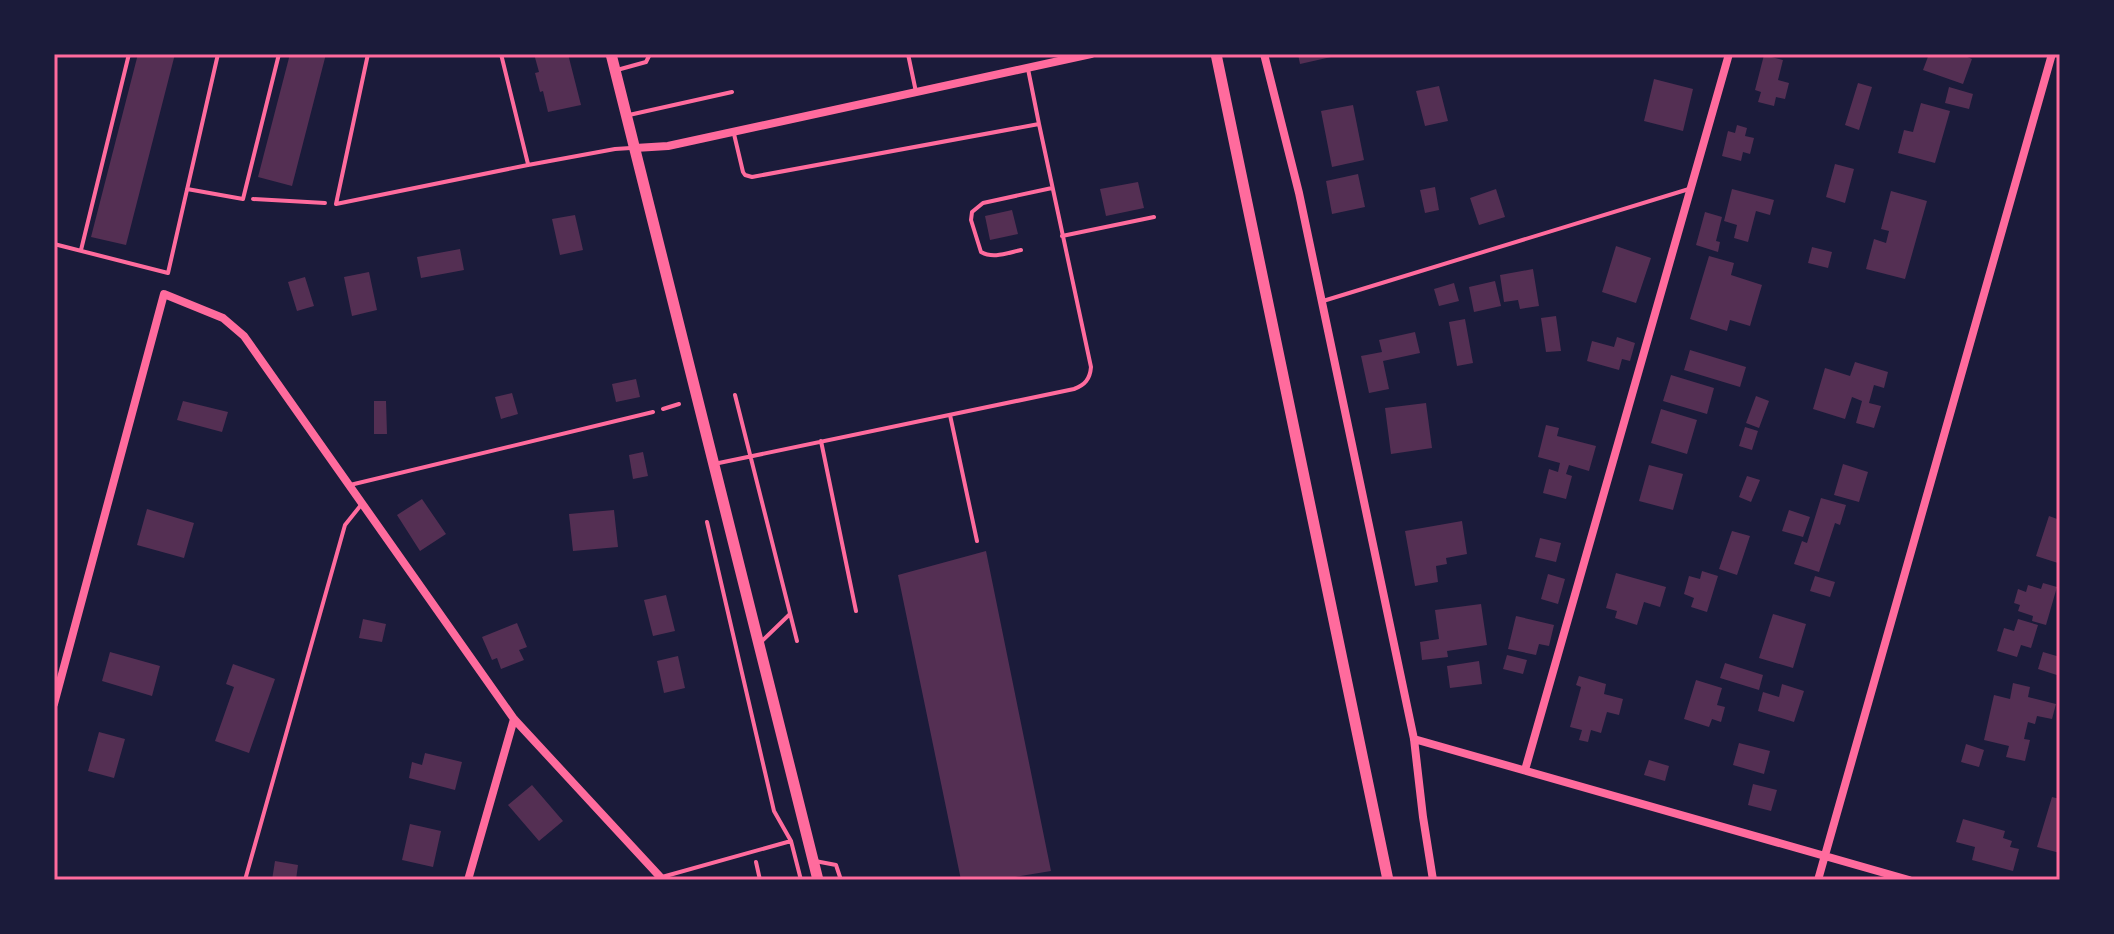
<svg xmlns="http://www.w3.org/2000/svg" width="2114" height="934" viewBox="0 0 2114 934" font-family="'Source Sans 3',sans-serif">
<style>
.building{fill:#542f53}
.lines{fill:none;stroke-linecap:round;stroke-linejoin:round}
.path{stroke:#ff6b9d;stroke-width:4}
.service{stroke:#ff6b9d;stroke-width:4}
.minor{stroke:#ff6b9d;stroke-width:8}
.tertiary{stroke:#ff6b9d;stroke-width:11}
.neatline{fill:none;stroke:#ff6b9d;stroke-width:3}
</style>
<rect width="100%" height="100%" fill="#1b1b3a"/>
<!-- building -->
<path class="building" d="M138 54H175L126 245 91 237Z
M290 54H326L292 186 258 177Z
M534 54H568L581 105 548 112 543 91 540 92 535 73 539 72Z
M1298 54H1340V55L1300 64Z
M1929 54H1966L1965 56 1972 59 1963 84 1923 70Z
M1764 55 1783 60 1778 80 1789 83 1785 99 1776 97 1774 106 1758 102 1761 92 1755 90Z
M1654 79 1693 89 1683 131 1644 121Z
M1858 83 1872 87 1859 130 1845 125Z
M1439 86 1448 121 1425 126 1416 91Z
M1949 87 1973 94 1969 109 1945 103Z
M1921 103 1950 111 1935 163 1898 153 1904 130 1913 132Z
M1353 105 1364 160 1332 167 1321 111Z
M1737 125 1747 128 1745 136 1754 138 1750 154 1743 152 1741 161 1722 156 1728 131 1735 133Z
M1835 164 1854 169 1845 203 1826 197Z
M1358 174 1365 207 1332 214 1326 181Z
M1138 182 1144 208 1106 216 1100 189Z
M1435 187 1439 210 1425 213 1420 190Z
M1496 189 1505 217 1479 225 1470 198Z
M1732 189 1774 200 1770 215 1756 211 1748 242 1734 238 1737 225 1724 221Z
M1891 191 1927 201 1905 279 1866 269 1874 239 1886 243 1889 231 1881 229Z
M1012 210 1018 234 990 240 985 216Z
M1705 212 1722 217 1716 241 1720 242 1718 252 1696 245Z
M575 215 583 250 560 255 552 219Z
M1616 246 1651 258 1636 303 1602 292Z
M1812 247 1832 252 1828 268 1808 263Z
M460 249 464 270 421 278 417 257Z
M1709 256 1734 263 1731 275 1762 285 1750 326 1730 320 1727 331 1690 319Z
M1533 269 1539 306 1520 309 1518 300 1504 302 1500 275Z
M369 272 377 310 352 316 344 277Z
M305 277 314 306 297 311 288 282Z
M1495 281 1501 306 1474 312 1469 287Z
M1454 283 1459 301 1439 306 1434 289Z
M1556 316 1561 351 1546 352 1541 318Z
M1465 319 1473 363 1457 366 1449 322Z
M1415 332 1420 353 1383 361 1389 389 1369 393 1361 356 1382 352 1379 340Z
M1617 337 1635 343 1630 361 1622 359 1619 370 1587 361 1592 341 1614 347Z
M1690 350 1746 367 1740 387 1684 370Z
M1855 362 1888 372 1884 388 1874 385 1869 403 1881 406 1874 428 1856 423 1862 401 1852 397 1845 419 1813 409 1825 368 1850 376Z
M1671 375 1714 388 1707 414 1663 401Z
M636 379 640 397 616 402 612 384Z
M512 393 518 414 501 419 495 397Z
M1756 396 1769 401 1759 428 1746 423Z
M183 401 228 412 222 432 177 420Z
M374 401H386L387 434H374Z
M1426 403 1432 448 1391 454 1385 408Z
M1661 409 1697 420 1687 454 1651 443Z
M1546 425 1559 428 1557 436 1596 446 1589 471 1569 465 1566 474 1572 476 1566 499 1543 493 1549 469 1558 472 1560 463 1538 457Z
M1745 427 1758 431 1752 450 1739 446Z
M643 452 648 476 633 479 629 455Z
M1843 464 1868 472 1859 502 1834 495Z
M1649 465 1683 474 1673 510 1639 501Z
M1747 476 1760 480 1751 502 1739 497Z
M1821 498 1846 505 1840 525 1835 523 1819 572 1794 564 1802 541 1807 543Z
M422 499 446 534 420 551 397 515Z
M147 509 194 523 184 558 137 545Z
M614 510 618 547 573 551 569 514Z
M1789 510 1810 517 1803 537 1782 531Z
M2049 516 2060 520V556L2058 563 2036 556Z
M1462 521 1467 554 1446 558 1447 564 1436 566 1438 582 1415 586 1405 531Z
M1732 531 1750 536 1737 575 1719 569Z
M1540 538 1561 543 1556 562 1535 557Z
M986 551 1051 871 997 880H961L898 575Z
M1702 571 1718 576 1707 612 1691 607 1694 598 1684 594 1689 576 1700 579Z
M1616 573 1666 587 1660 607 1644 602 1637 625 1615 618 1617 611 1606 608Z
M1548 574 1565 579 1558 604 1541 599Z
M1815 576 1835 582 1830 597 1810 591Z
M2043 583 2057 587 2046 625 2032 621 2033 616 2018 611 2020 605 2014 603 2018 589 2026 592 2028 585 2041 589Z
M666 595 675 631 653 636 644 600Z
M1481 604 1487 645 1447 651 1448 657 1422 660 1420 642 1439 639 1435 610Z
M1773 614 1806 624 1793 668 1759 658Z
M1516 616 1554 625 1549 646 1539 644 1536 655 1508 649Z
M363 619 386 624 382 642 359 638Z
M2018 619 2038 625 2031 648 2021 645 2017 657 1997 651 2004 628 2014 631Z
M517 623 527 647 519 650 524 660 501 669 497 658 492 660 482 637Z
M110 652 160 666 152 696 102 681Z
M2043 652 2060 657V676L2038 669Z
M1507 655 1527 660 1523 674 1503 669Z
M678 656 685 688 664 693 657 661Z
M1479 661 1482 684 1450 688 1447 666Z
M1725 663 1763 675 1759 690 1720 678Z
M233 664 275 679 249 753 215 741 234 687 226 684Z
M1579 676 1606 684 1604 694 1623 699 1619 715 1607 712 1601 733 1591 730 1588 742 1579 740 1582 730 1570 727 1581 687 1576 685Z
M1696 680 1722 688 1717 705 1725 707 1721 722 1712 719 1709 727 1684 719Z
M2013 683 2030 687 2028 697 2056 704 2052 719 2037 716 2035 724 2028 722 2024 739 2030 740 2025 761 2006 757 2009 746 1984 740 1994 695 2010 699Z
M1782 684 1804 691 1794 722 1758 711 1763 692 1779 697Z
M99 732 125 739 114 778 88 771Z
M1739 743 1770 751 1764 774 1733 765Z
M1966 744 1984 750 1979 767 1961 762Z
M425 753 462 762 455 790 409 778 412 762 422 765Z
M1649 760 1669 766 1665 781 1644 775Z
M1753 784 1777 790 1771 811 1748 805Z
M532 785 563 821 539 841 508 805Z
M2052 797 2060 799V853L2037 847Z
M1963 819 2005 831 2003 838 2012 841 2010 847 2019 849 2013 871 1972 860 1975 847 1956 842Z
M410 824 441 831 433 867 402 860Z
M275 861 298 865 296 880H272Z"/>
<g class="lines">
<!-- path -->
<path class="path" d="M253 199 325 203
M663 409 679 404
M756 862 760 880"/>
<!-- service -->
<path class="service" d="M368 54 336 204 528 165 615 149 631 148
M501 54 528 164
M908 54 916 92
M617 70 646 62 650 54
M629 115 732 92
M734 134 743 172 745 175 752 177 1039 124 1028 69
M187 189 243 199 279 54
M1062 236 1154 217
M54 244 168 273 218 54
M81 250 129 54
M1021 250C1007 253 993 259 981 252L971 220 972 212 983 203 1052 188
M1323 301 1689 189
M735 395 797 641
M950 415 977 541
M821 441 856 611
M714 464 1074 389C1085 385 1090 379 1091 367L1039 124
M350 485 653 412
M707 522 774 811 791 841
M760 643 790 614
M815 861 836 865 841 880
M662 877 791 841 801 880
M245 880 345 525 361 505"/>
<!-- minor -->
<path class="minor" d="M1264 54 1299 193 1414 739 1423 817 1433 880
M635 148 668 146 1091 54
M54 704 164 294 223 318 244 336 514 719 663 880
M1414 739 1909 880
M1525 770 1729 54
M468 880 514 719
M1818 880 2052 54"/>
<!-- tertiary -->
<path class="tertiary" d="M611 54 818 880
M1216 54 1388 880"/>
</g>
<!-- border -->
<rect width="2114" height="934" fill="none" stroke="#1b1b3a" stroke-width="112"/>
<rect x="56" y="56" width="2002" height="822" class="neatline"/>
</svg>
